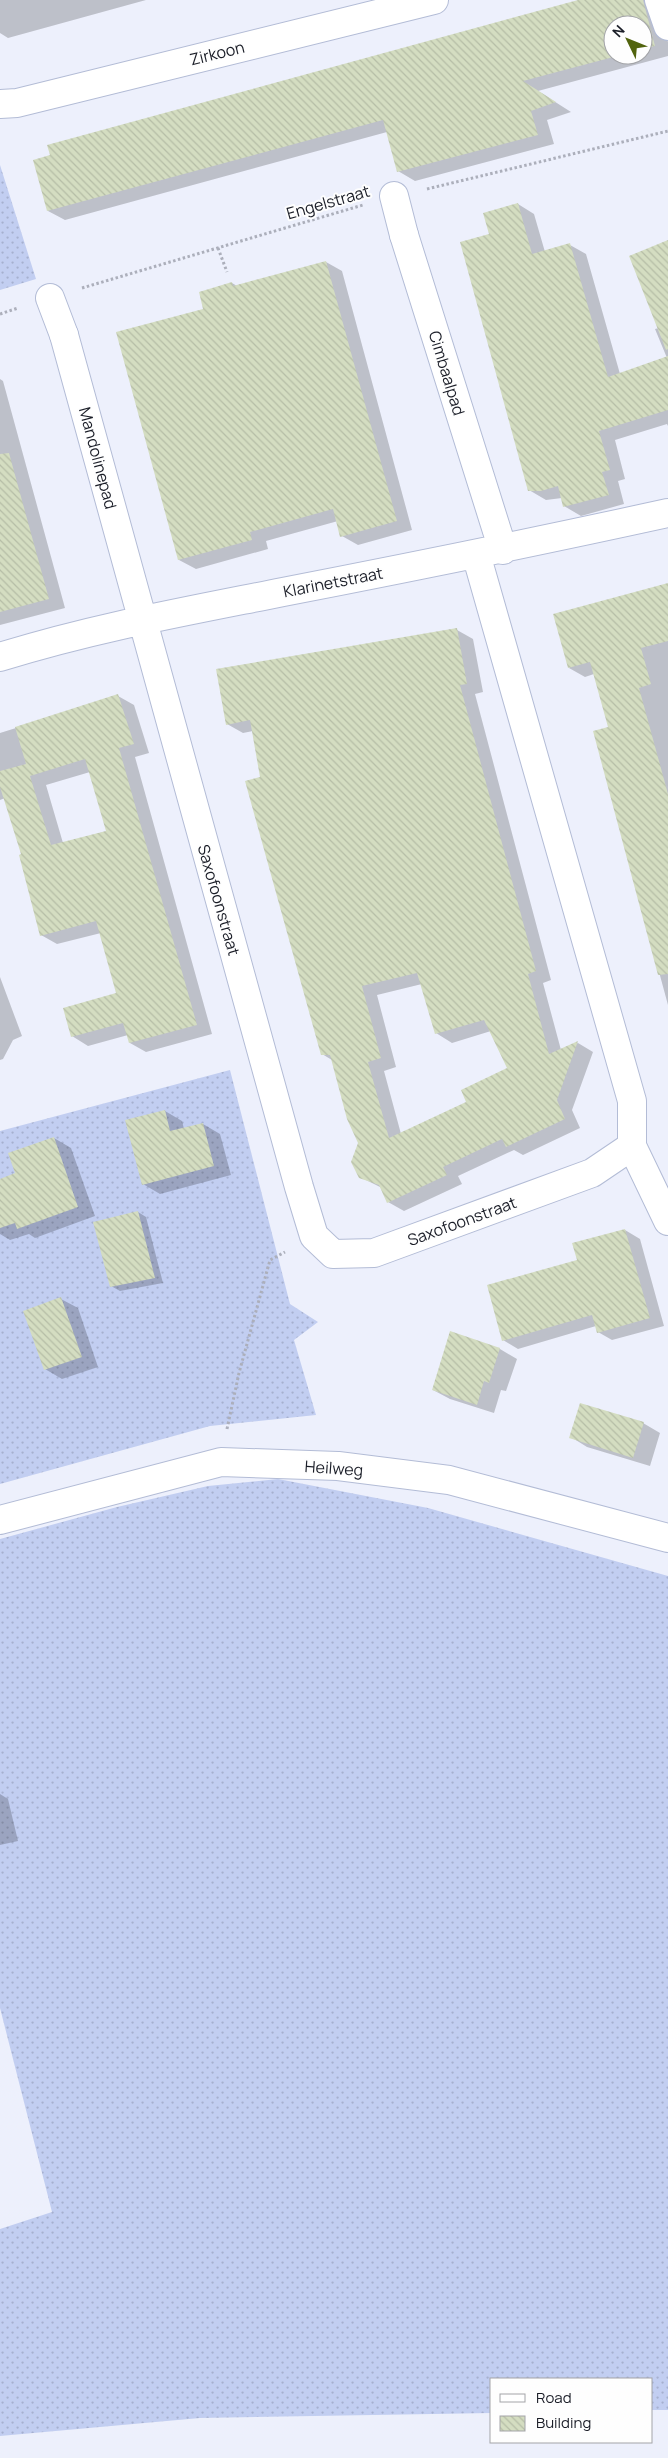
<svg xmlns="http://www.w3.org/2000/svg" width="668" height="2458" viewBox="0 0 668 2458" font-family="Manrope,sans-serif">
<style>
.grass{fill:url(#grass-dots)}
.shadow{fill:#0003;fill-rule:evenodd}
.building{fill:url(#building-back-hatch);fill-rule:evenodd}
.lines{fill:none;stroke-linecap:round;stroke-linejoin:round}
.pedestrian-casing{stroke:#b3bcd6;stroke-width:30}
.minor-casing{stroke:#b3bcd6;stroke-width:30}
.tertiary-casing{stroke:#b3bcd6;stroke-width:30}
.path{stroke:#acafbb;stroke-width:3;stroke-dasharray:2.5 2.5;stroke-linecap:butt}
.pedestrian{stroke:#fff;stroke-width:28}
.minor{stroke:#fff;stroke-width:28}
.tertiary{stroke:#fff;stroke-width:28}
.labels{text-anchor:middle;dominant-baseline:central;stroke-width:4;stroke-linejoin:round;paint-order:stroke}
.street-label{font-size:16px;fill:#1a1d27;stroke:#fefefe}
</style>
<defs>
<pattern id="grass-dots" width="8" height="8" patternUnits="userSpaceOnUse" patternTransform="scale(1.25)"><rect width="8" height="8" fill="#c2cef1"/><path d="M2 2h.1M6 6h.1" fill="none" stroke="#a6b0cf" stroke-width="1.8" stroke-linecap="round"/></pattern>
<pattern id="building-back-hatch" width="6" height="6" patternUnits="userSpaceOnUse" patternTransform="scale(1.25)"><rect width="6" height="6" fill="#d4ddc1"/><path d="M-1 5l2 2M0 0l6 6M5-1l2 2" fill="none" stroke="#b5bda6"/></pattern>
</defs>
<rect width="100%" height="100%" fill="#edf0fc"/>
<!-- grass -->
<path class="grass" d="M0 165 36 279 0 290Z
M230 1070 290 1304 318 1322 294 1340 316 1415 210 1426 0 1484V1131Z
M278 1479 428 1508 668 1576V2410H652V2379H492V2413L200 2418 0 2436V2229L52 2212 0 2008V1539L117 1507 208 1486Z"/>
<!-- shadow -->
<path class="shadow" d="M0 0H146L8 38 0 33Z
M584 0H656L668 42V56L538 91 571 112 547 120 554 144 415 181 398 171 387 132 65 220 48 211 35 161ZM613 25H643V55H613Z
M518 204 534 214 545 252 570 245 586 254 620 374 667 358 655 329 659 328 668 242V426L667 424 615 440 625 479 618 481 624 504 581 516 564 506 562 498 546 500 529 490 490 235Z
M326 262 342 271 412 530 358 545 342 536 338 521 266 541 268 549 196 569 179 560 205 310 232 283 237 286Z
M0 379 3 381 65 608 0 625Z
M668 585V1005L594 732 609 728 594 674 585 677 569 668Z
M457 630 473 639 483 692 475 694 551 980 543 983 561 1050 578 1043 593 1052 572 1110 580 1128 523 1155 514 1150 458 1176 462 1184 404 1211 388 1202 382 1188 360 1177V1143L332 1060 322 1054 261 778 253 731 243 733 227 724ZM422 984 436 1033 452 1043 491 1031 508 1069 468 1102 401 1134 384 1071 396 1067 377 995Z
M118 696 134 705 149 753 135 757 212 1034 146 1052 130 1043 128 1035 88 1046 72 1036 118 994 101 933 57 944 41 935 23 855 5 798 0 800V733ZM90 772 107 831 63 843 46 785Z
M0 977 22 1036 13 1040 3 1059 0 1060Z
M165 1111 182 1121 184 1129 203 1124 220 1134 231 1175 160 1194 143 1184Z
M54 1138 71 1148 95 1216 35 1238 29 1234 10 1240 0 1234V1180L17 1174Z
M138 1212 146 1217 163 1283 120 1291 111 1286Z
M625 1230 640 1239 664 1326 612 1340 598 1332 596 1326 518 1349 503 1340 578 1261Z
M61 1299 78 1308 98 1367 62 1379 45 1369Z
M451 1333 500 1349 517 1359 506 1391 501 1390 494 1413 450 1399 433 1390Z
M643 1423 660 1433 650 1466 587 1447 571 1437Z
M0 1794 8 1799 18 1841 0 1845Z"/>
<!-- building -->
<path class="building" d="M578 0H643L655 46 643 49V25H613V55H621L523 81 556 102 531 111 538 135 397 172 383 120 47 211 33 160 50 155 47 145Z
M518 203 532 254 570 243 608 377 668 356V410L599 431 610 470 602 472 609 495 563 507 558 486 541 491H528L460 242 489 234 483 213Z
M668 240V349L666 350 629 256Z
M326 261 397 521 340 537 333 509 250 532 252 540 178 560 116 332 203 309 199 292 232 282 233 286Z
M9 453 49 599 0 612V454Z
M668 583V641L641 648 651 684 639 688 668 794V974L658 975 593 731 608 727 590 662 568 668 553 614Z
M457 628 467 684 460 685 536 971 528 974 549 1054 578 1041 557 1100 565 1119 506 1147 502 1139 443 1167 447 1175 387 1203 379 1185 359 1178 351 1162 358 1143 347 1119 330 1055H321L245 781 260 777 250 720 226 725 216 669ZM417 973 435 1034 484 1020 507 1068 461 1090 466 1102 389 1138 368 1062 381 1058 362 986Z
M118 694 134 744 119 748 197 1025 129 1043 123 1023 71 1037 63 1008 116 993 96 921 40 936 19 855 21 854 0 787V771L26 764 15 727ZM85 759 106 831 51 845 30 776Z
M165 1110 170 1131 203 1123 214 1166 142 1185 125 1120Z
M54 1137 78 1207 17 1229 15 1223 0 1228V1179L15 1173 8 1153Z
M138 1211 155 1278 110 1287 93 1222Z
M625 1229 650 1318 597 1333 592 1315 502 1341 487 1285 577 1260 572 1243Z
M61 1297 82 1357 44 1370 23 1311Z
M450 1331 500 1348 489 1383 484 1381 477 1405 432 1390Z
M580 1403 644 1422 633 1458 569 1438Z"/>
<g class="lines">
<defs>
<path id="pedestrian" d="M394 196 404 235
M50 298 64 335"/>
<path id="minor" d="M659 0 668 26
M0 104 17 103 434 0
M404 235 503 550
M64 335 299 1187 314 1236 333 1254 374 1253 592 1173 632 1146V1101L476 554
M0 657C93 628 188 611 283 592 412 567 540 541 668 513
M632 1146 668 1221"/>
<path id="tertiary" d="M0 1520 221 1462 338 1466 449 1480 668 1538"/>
</defs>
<!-- pedestrian casing -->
<use href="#pedestrian" class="pedestrian-casing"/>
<!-- minor casing -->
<use href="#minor" class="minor-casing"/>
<!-- tertiary casing -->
<use href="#tertiary" class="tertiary-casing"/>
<!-- path -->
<path class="path" d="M427 189 668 131
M218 248 227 272
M82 288 363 205
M0 314 18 308
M227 1429 239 1373 270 1260 285 1252"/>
<!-- pedestrian -->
<use href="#pedestrian" class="pedestrian"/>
<!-- minor -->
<use href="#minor" class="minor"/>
<!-- tertiary -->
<use href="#tertiary" class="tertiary"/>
</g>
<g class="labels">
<!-- street labels -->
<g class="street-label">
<text transform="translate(217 53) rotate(-14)">Zirkoon</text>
<text transform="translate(328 202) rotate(-16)">Engelstraat</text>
<text transform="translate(447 373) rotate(73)">Cimbaalpad</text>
<text transform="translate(98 458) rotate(75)">Mandolinepad</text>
<text transform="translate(333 582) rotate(-11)">Klarinetstraat</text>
<text transform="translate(219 900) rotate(74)">Saxofoonstraat</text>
<text transform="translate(462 1221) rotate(-20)">Saxofoonstraat</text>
<text transform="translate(334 1468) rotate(4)">Heilweg</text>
</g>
</g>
<!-- legend -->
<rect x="490" y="2378" width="162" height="65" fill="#fefefe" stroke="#a3a4a8"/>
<rect x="500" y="2394" width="25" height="8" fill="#ffffff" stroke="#a3a4a8"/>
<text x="536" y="2403" font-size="15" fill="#1a1d27">Road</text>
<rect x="500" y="2416" width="25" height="15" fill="url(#building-back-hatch)" stroke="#a3a4a8"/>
<text x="536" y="2428" font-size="15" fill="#1a1d27">Building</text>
<!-- north arrow -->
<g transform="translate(628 40) rotate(313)"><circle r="24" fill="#fefefe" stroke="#a3a4a8"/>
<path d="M0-4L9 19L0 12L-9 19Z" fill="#52640e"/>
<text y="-8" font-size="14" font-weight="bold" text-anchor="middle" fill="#1a1d27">N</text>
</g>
</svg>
